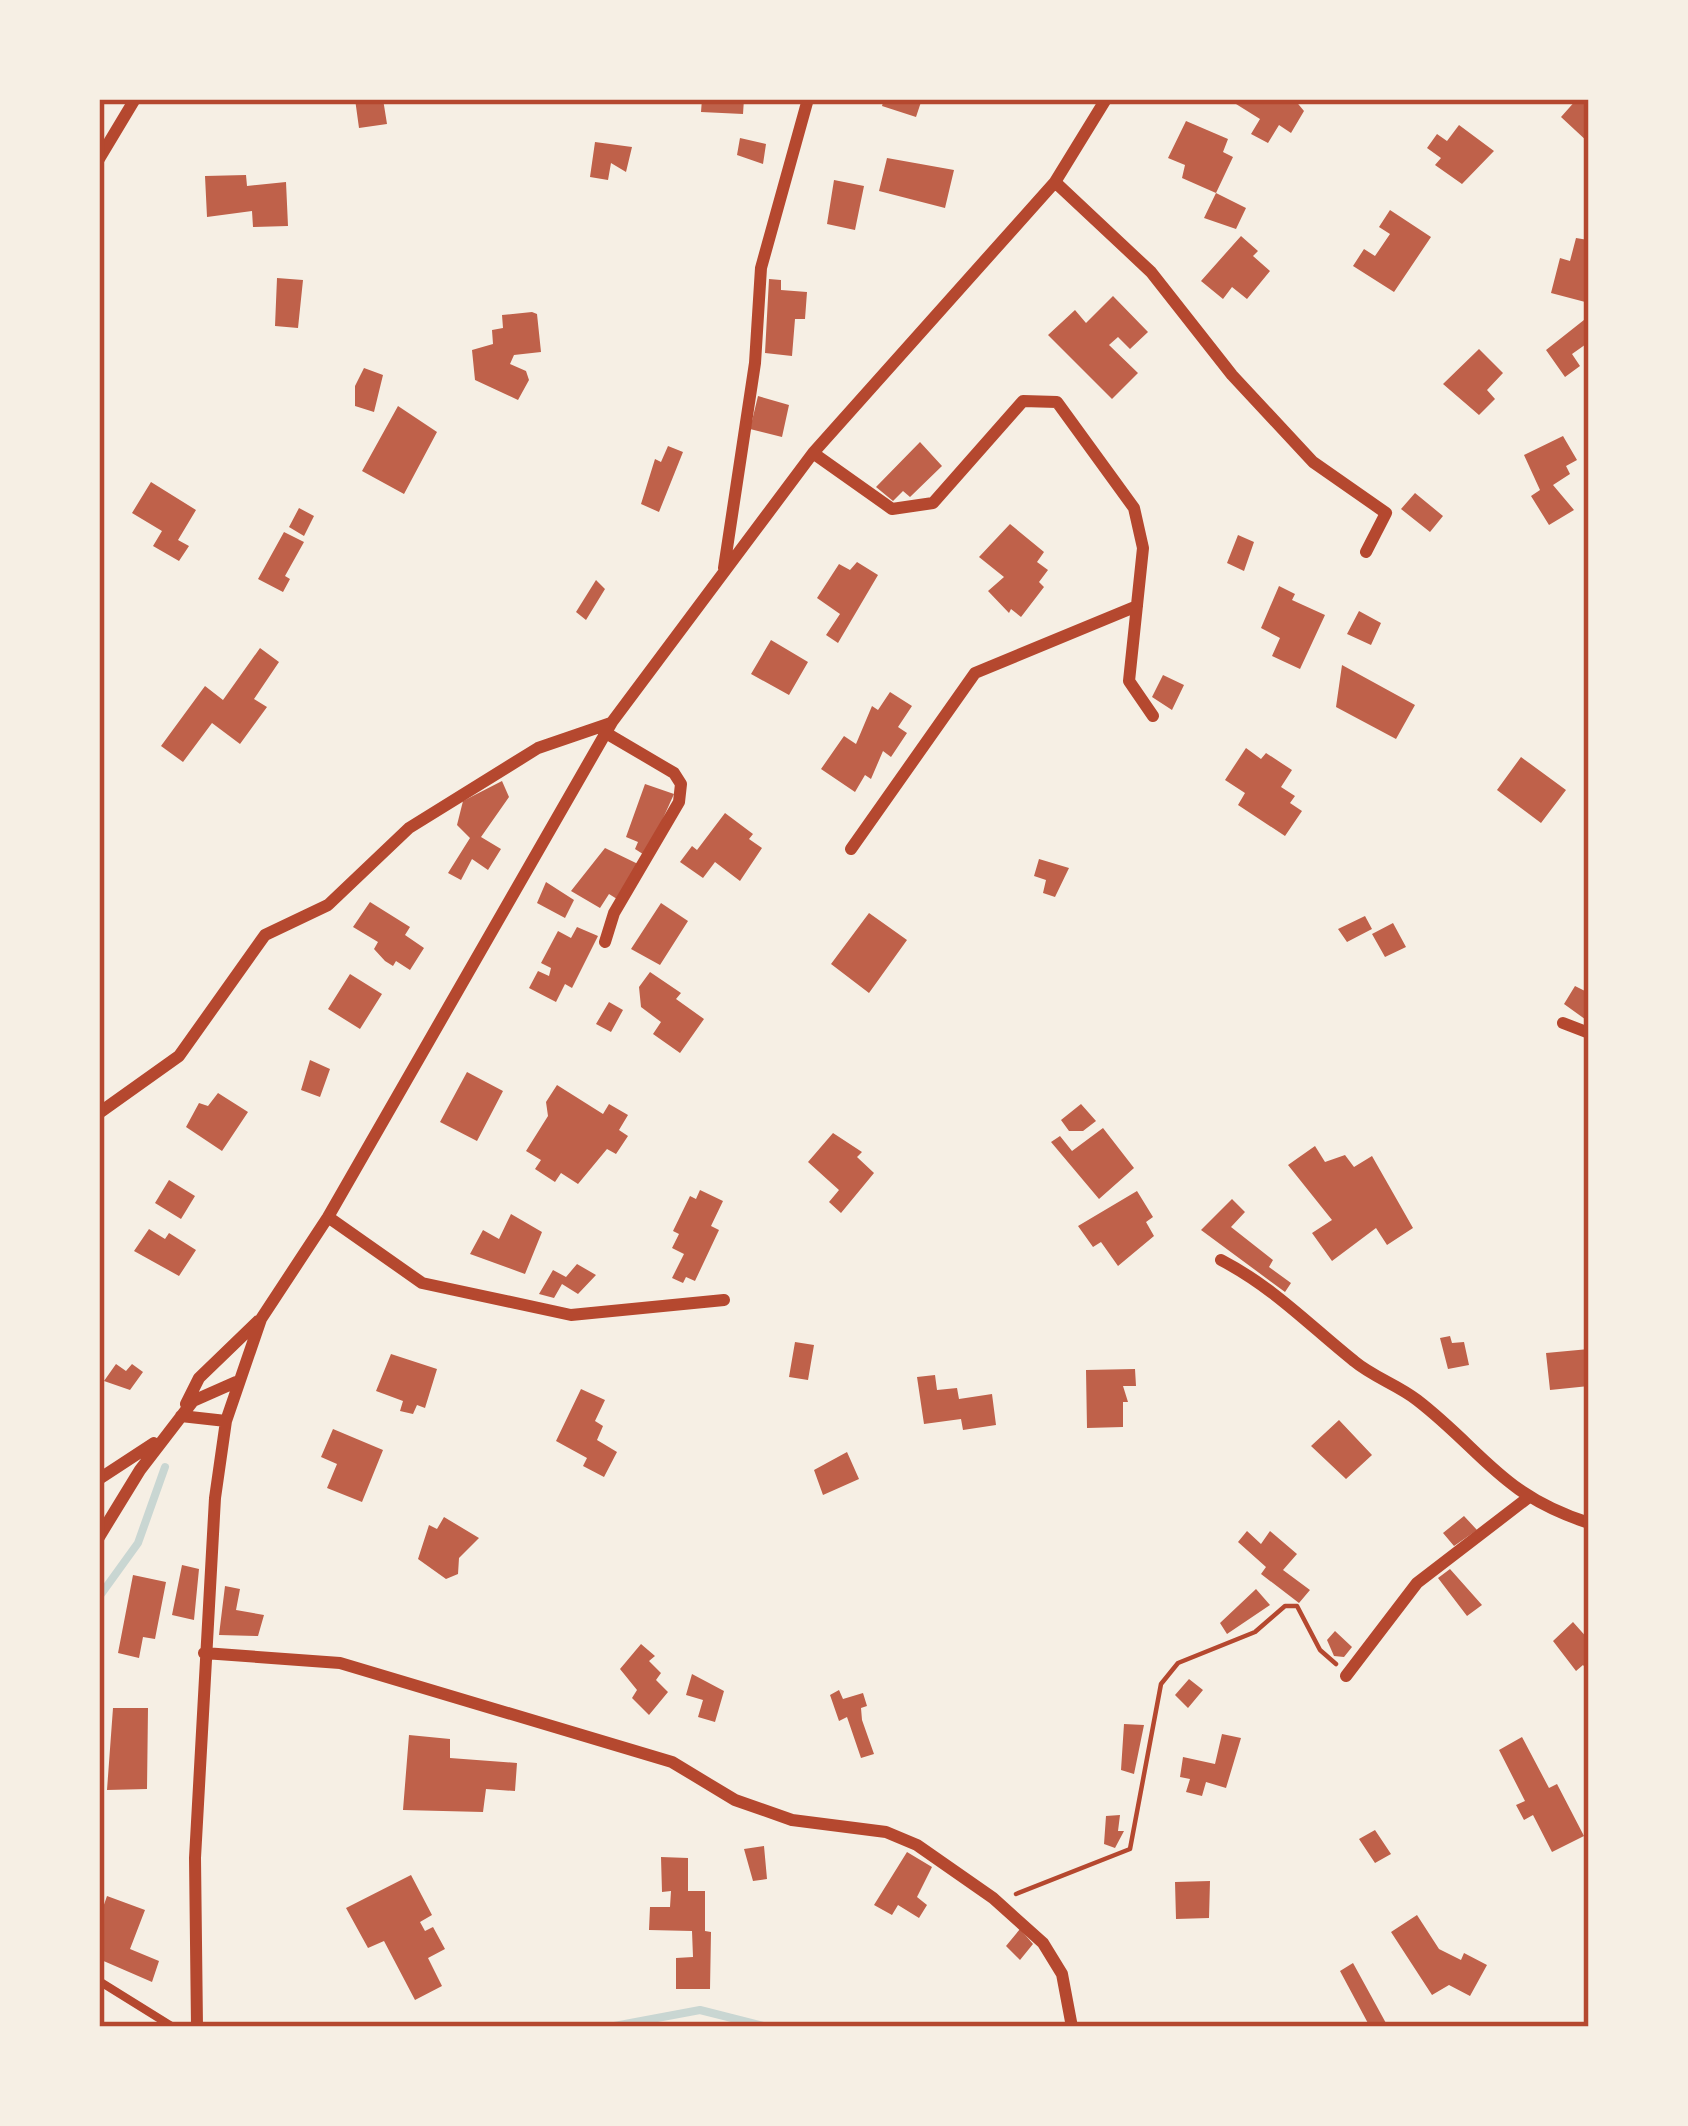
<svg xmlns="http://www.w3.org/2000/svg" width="1688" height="2126" viewBox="0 0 1688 2126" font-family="'Varela Round',sans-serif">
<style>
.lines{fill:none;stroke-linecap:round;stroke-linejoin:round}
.stream{stroke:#c9d6d2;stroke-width:8}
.building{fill:#bf614a}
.path{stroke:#b5482f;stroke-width:4.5}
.service{stroke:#b5482f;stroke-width:8}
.minor{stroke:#b5482f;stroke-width:12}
.neatline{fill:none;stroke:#b5482f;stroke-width:4.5}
</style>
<rect width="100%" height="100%" fill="#f6efe4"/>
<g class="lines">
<!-- stream -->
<path class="stream" d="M99 1597 138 1543 165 1467
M99 2027H100
M609 2027 700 2010 767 2027"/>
</g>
<!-- building -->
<path class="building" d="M355 99H383L387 124 359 128Z
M702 99H744L743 114 701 112Z
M884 99H922L916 117 882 106Z
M1228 99H1294L1304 111 1291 133 1279 125 1268 143 1251 134 1260 119Z
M1577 99H1589V143L1561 117Z
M1186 121 1228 139 1223 152 1233 157 1216 193 1246 208 1236 229 1204 218 1216 193 1182 178 1185 165 1168 158Z
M1459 125 1494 151 1462 184 1435 165 1441 158 1427 148 1437 134 1447 141Z
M740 138 766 144 763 164 737 155Z
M595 142 632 147 626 172 611 163 608 180 590 177Z
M887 158 954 170 945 208 879 191Z
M246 175 247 186 286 182 288 226 253 227 252 211 207 217 205 176Z
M834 180 864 186 855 230 827 224Z
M1390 210 1431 237 1394 292 1353 266 1364 249 1375 256 1390 234 1379 227Z
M1241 236 1258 251 1253 256 1270 271 1247 299 1232 287 1223 299 1201 281Z
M1576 238 1588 240 1589 303 1551 293 1560 258 1570 261Z
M277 278 303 280 298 328 275 326Z
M769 279 781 280V290L807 292 805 319H795L792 356 765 353Z
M1113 296 1148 332 1130 349 1118 337 1109 345 1138 373 1112 399 1048 335 1075 310 1086 323Z
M532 312 537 314 541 352 514 355 510 364 526 371 529 380 518 400 475 380 472 350 493 344 492 330 503 328 502 315Z
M1589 316V342L1572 354 1580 366 1565 377 1546 350Z
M1479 349 1503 373 1487 390 1495 399 1479 415 1443 384Z
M364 368 383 375 374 412 355 406V386Z
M758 396 789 405 782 437 750 429Z
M398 406 437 432 404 494 362 471Z
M1563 436 1577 460 1566 466 1570 474 1553 485 1574 510 1549 525 1531 496 1540 490 1524 455Z
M920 442 942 466 910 497 903 491 893 501 876 487Z
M668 446 683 452 659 512 641 504 655 459 661 462Z
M151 482 196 510 178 540 189 546 179 561 153 546 162 531 132 513Z
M1415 493 1443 516 1430 532 1401 509Z
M299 508 314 516 304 536 289 527Z
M1010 524 1044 552 1037 562 1048 570 1039 582 1044 587 1021 617 1011 609 1009 613 988 591 1004 577 979 557Z
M284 532 304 542 285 576 290 579 283 592 258 579Z
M1238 535 1254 542 1244 571 1227 563Z
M857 562 878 575 838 643 826 635 840 614 817 598 839 564 850 570Z
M596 580 605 589 586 620 576 612Z
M1279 586 1295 594 1292 600 1325 615 1300 669 1272 656 1280 638 1261 628Z
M1359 611 1381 623 1371 645 1347 634Z
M771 640 808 662 789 695 751 674Z
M260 648 279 662 254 699 267 707 240 744 212 723 183 762 161 746 205 686 223 700Z
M1342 665 1415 705 1396 739 1336 707Z
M1163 675 1184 685 1172 710 1152 697Z
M890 692 912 706 898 727 907 733 891 757 883 751 871 779 865 775 855 792 821 769 844 736 856 744 872 706 878 710Z
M1246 748 1261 759 1266 753 1292 770 1281 787 1295 796 1290 803 1302 811 1285 836 1238 805 1245 793 1225 780Z
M1521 757 1566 790 1541 823 1497 790Z
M502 781 509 797 481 837 501 849 488 870 472 859 461 880 448 873 470 838 457 825 463 801Z
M645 784 674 794 646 856 635 849 638 842 626 837Z
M725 813 753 834 749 839 762 848 740 881 715 862 703 878 680 862 692 846 697 850Z
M605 848 638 864 617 899 609 894 600 908 571 891Z
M1039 859 1069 868 1055 897 1043 893 1046 880 1034 876Z
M546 882 574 900 565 918 537 903Z
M370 902 410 927 405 935 424 948 410 970 396 961 393 966 385 961 374 949 378 942 353 927Z
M661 903 688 921 660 965 631 949Z
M869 913 907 940 869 993 831 964Z
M1365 916 1372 929 1347 942 1338 929Z
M1393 923 1406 947 1385 957 1372 934Z
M577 927 598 936 572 988 565 984 556 1002 529 988 538 971 549 976 551 968 541 963 558 931 571 938Z
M650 972 681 993 676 999 704 1019 680 1053 653 1034 661 1022 641 1007 639 987Z
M350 974 382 994 360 1029 328 1009Z
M1575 986 1589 993V1022L1564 1004Z
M609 1002 623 1010 611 1032 596 1024Z
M310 1060 330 1069 320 1097 301 1090Z
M467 1072 503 1091 477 1141 440 1122Z
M557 1085 603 1114 609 1104 628 1115 619 1130 628 1136 616 1154 607 1149 578 1184 561 1173 555 1182 535 1169 541 1160 526 1151 548 1116 546 1102Z
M218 1093 248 1112 222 1151 186 1127 199 1103 208 1106Z
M1081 1104 1096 1121 1083 1131H1069L1061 1120Z
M1103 1128 1134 1168 1099 1199 1051 1142 1060 1136 1072 1151Z
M833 1133 862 1152 857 1157 874 1173 841 1213 829 1202 839 1190 808 1162Z
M1315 1146 1325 1162 1345 1155 1354 1167 1372 1156 1413 1228 1387 1245 1376 1228 1332 1261 1312 1233 1332 1220 1288 1165Z
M169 1180 195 1196 181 1219 155 1203Z
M700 1190 723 1201 711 1226 719 1230 695 1281 686 1277 683 1283 672 1278 684 1254 672 1248 679 1234 673 1231 690 1196 696 1199Z
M1137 1191 1153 1217 1146 1222 1154 1236 1118 1266 1101 1242 1093 1247 1078 1226Z
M1232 1199 1245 1212 1231 1227 1273 1260 1269 1267 1291 1283 1285 1292 1201 1230Z
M511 1214 542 1232 525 1274 470 1254 483 1230 499 1239Z
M149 1229 165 1239 169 1233 196 1250 179 1276 134 1251Z
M577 1264 596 1275 578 1294 562 1284 554 1298 539 1294 553 1270 566 1277Z
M1450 1336 1452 1343 1464 1342 1469 1365 1448 1369 1440 1338Z
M795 1342 814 1345 808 1380 789 1377Z
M1589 1349V1386L1550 1390 1546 1353Z
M391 1354 437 1369 425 1408 417 1405 413 1414 400 1411 403 1401 376 1391Z
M116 1364 126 1371 132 1364 143 1372 130 1390 104 1381Z
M1135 1369 1136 1386H1123L1128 1402H1123V1427L1087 1428 1086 1370Z
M935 1375 937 1390 957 1388 959 1399 992 1394 996 1425 963 1430 961 1419 924 1424 917 1377Z
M581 1389 605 1400 595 1421 603 1426 597 1440 617 1452 604 1477 583 1466 587 1458 556 1441Z
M1339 1420 1372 1455 1346 1479 1311 1446Z
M333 1429 383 1450 362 1502 327 1488 337 1464 321 1457Z
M847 1452 859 1479 823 1495 814 1470Z
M1464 1516 1477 1530 1454 1546 1443 1533Z
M444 1517 479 1538 459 1558 458 1574 446 1579 418 1559 429 1525 437 1529Z
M1247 1531 1261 1544 1270 1531 1297 1554 1283 1570 1310 1590 1299 1603 1261 1574 1266 1567 1238 1542Z
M182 1565 199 1569 194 1620 172 1615Z
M1450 1569 1482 1605 1467 1616 1438 1578Z
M133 1575 166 1582 155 1639 143 1637 139 1658 118 1653Z
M225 1586 240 1589 236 1610 264 1615 258 1636 219 1635Z
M1256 1589 1270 1605 1227 1634 1220 1623Z
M1573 1622 1589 1640V1672L1583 1665 1576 1671 1553 1641Z
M1335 1631 1352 1647 1344 1657 1334 1656 1327 1640Z
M641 1644 655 1656 649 1661 661 1673 656 1680 668 1692 649 1715 632 1698 637 1690 620 1669Z
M692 1674 724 1691 715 1722 698 1717 703 1700 686 1695Z
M1189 1679 1203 1690 1188 1708 1175 1695Z
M839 1690 843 1699 863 1693 867 1706 861 1708 862 1720 874 1754 861 1758 847 1717 839 1721 830 1695Z
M113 1708H148L147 1789 107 1790Z
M1124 1724 1144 1725 1134 1774 1121 1770Z
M1222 1734 1241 1738 1226 1788 1206 1782 1202 1796 1186 1792 1190 1779 1180 1777 1183 1757 1215 1764Z
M409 1735 450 1739V1758L517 1763 515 1791 486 1789 483 1812 403 1810Z
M1522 1737 1549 1788 1557 1784 1584 1836 1552 1852 1533 1815 1524 1820 1516 1805 1525 1801 1499 1750Z
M1120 1815 1118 1831H1124L1115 1848 1104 1844 1106 1816Z
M1375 1830 1391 1854 1375 1863 1359 1839Z
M764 1846 767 1879 753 1881 744 1849Z
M907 1852 932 1867 917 1897 927 1905 919 1918 898 1905 892 1915 874 1905Z
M661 1857 688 1858V1891H705V1931L711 1932 710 1989H676V1958L693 1957 692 1931 649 1930 650 1907H670L671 1891 662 1892Z
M411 1875 432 1915 420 1922 425 1931 433 1927 445 1949 428 1958 442 1986 415 2000 384 1941 368 1948 346 1908Z
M1210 1881 1209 1918 1176 1919 1175 1882Z
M107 1896 145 1910 130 1949 159 1961 152 1982 99 1959V1919Z
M1417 1915 1439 1949 1461 1960 1464 1953 1487 1965 1470 1996 1449 1985 1432 1995 1391 1932Z
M1020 1929 1033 1944 1020 1960 1006 1946Z
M1353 1963 1387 2025 1370 2027 1340 1971Z"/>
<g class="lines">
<!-- path -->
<path class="path" d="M1016 1894 1130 1849 1161 1684 1178 1663 1255 1632 1285 1606H1297L1320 1650 1336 1664"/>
<!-- service -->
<path class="service" d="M99 1981 173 2027"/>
<!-- minor -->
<path class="minor" d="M99 159 135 99
M1055 182 1151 272 1232 375 1313 462 1386 513 1366 552
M813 453 892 509 933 503 1023 401 1057 402 1134 508 1143 548 1129 681 1153 716
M724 568 755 363 761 268 808 99
M851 849 975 673 1137 606
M605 942 614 913 679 802 681 784 674 773 606 733
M1563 1023 1589 1033
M99 1113 179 1056 265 935 328 905 409 828 538 748 611 723
M328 1217 422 1283 571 1315 724 1300
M1221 1260C1273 1287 1309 1325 1354 1361 1373 1377 1398 1385 1417 1400 1483 1451 1501 1495 1589 1523
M186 1404 199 1378 258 1321
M181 1416 226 1421
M99 1479 154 1443
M99 1537 140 1470 193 1401 236 1382
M204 1653 340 1663 672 1762 735 1800 792 1820 886 1832 917 1845 993 1898 1043 1943 1062 1974 1072 2027
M1346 1676 1417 1583 1529 1497
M197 2027 195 1858 215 1498 226 1421 261 1319 328 1217 612 722 813 453 1055 182 1106 99"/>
</g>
<!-- border -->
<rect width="1688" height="2126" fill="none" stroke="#f6efe4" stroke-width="204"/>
<rect x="102" y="102" width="1484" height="1922" class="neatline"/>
</svg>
